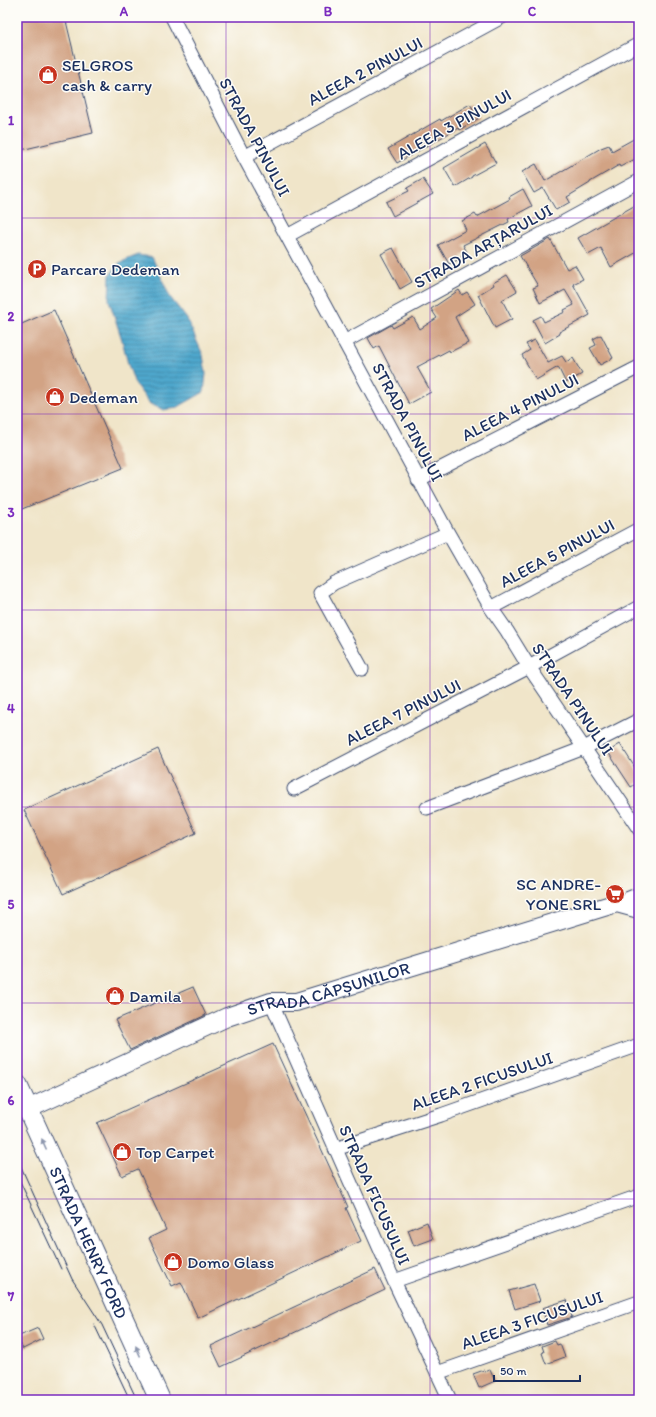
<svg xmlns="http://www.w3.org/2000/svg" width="656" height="1417" viewBox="0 0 656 1417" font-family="Itim,sans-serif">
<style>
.water{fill:url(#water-rules);stroke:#356b95}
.building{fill:#d2a384}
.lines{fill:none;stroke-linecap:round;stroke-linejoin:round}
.street-casing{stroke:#3b4a6e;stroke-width:15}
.secondary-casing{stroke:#3b4a6e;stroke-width:20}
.primary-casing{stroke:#3b4a6e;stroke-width:22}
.street{stroke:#fff;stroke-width:13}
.secondary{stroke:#fff;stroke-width:18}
.primary{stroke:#fff;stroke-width:20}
.tram{stroke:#1b2f5e;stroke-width:1}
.oneway{fill:#8d97ae}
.grid{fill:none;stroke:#7b2cbf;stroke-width:1;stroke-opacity:0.55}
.labels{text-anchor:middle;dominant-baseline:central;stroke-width:3;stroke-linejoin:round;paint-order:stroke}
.poi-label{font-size:17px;fill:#1b2f5e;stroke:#fdfcf7;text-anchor:start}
.street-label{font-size:17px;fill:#1b2f5e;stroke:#fdfcf7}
.neatline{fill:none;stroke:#7b2cbf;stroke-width:1.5}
.grid-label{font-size:13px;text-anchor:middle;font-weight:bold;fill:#7b2cbf}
</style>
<defs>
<pattern id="water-rules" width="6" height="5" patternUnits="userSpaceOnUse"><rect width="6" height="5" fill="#4fa7cc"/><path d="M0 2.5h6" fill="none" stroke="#4188a9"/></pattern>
</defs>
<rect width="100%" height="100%" fill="#fdfcf7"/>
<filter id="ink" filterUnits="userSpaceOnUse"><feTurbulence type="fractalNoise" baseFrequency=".025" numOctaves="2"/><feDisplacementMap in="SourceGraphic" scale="8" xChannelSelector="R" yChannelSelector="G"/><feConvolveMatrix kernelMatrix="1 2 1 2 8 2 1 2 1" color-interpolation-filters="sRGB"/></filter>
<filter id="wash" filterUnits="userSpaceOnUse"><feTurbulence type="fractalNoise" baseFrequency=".012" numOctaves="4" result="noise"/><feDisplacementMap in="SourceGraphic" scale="16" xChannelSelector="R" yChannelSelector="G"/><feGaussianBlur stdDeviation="0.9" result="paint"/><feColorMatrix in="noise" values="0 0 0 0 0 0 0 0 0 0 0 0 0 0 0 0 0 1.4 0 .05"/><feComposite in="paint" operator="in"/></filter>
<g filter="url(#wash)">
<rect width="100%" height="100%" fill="#f0e5c9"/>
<!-- water -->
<path class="water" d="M138 255 152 257 170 297 187 319 203 355 206 374 204 392 178 407 164 410 150 404 135 384 128 364 122 340 109 300 110 275 119 263Z"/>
<g id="blocks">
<!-- building -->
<path class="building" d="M17 17H65L93 133 17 151Z
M470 104 479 118 459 130 458 128 397 163 388 149 440 119 441 121Z
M639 136V157L620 167 619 165 590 182V183L567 197 570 202 556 210 543 188 534 193 522 172 536 164 545 181 601 148 609 145 612 151Z
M485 144 496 163 472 176V177L455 187 444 168Z
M423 179 433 194 393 216 386 202 409 191 407 188Z
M523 189 532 206 508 219 509 222 463 245 467 252 461 255 462 258 449 264 438 245 466 230 462 221 475 214 477 217 510 199 509 197Z
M639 203V251L611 267 601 248 588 255 578 238Z
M550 239 567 269 575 265 583 279 573 284 590 315 559 332 560 334 545 343 533 320 541 316 544 322 565 312 564 310 574 305 565 290 540 303 533 288 538 286 520 256Z
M393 248 412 282 400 289 381 254Z
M507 275 517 291 502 300 512 319 495 328 478 295 494 285 493 283Z
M459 290 462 295 467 292 475 304 455 317 468 343 450 352 449 350 417 367 431 392 409 404 379 346 374 349 368 338 391 325 393 328 413 317 420 329 437 318 431 309Z
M54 310 123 468 17 511V326Z
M601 335 613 358 600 365 590 348 596 345 593 339Z
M535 340 548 363 562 356 566 362 573 358 582 374 566 383 558 367 536 380 522 355 530 350 526 344Z
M620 744 639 774V782L631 787 608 752Z
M158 749 196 833 63 894 24 810Z
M193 987 206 1015 130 1050 115 1020Z
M273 1044 348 1207 346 1208 361 1241 198 1318 181 1282 172 1286 149 1238 166 1230 138 1169 122 1176 97 1123Z
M427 1222 433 1239 414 1246 408 1230Z
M375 1269 385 1290 221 1367 211 1346Z
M534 1284 540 1301 515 1309 509 1291Z
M567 1300 572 1317 547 1325 542 1308Z
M38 1328 43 1339 23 1349 17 1337Z
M555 1341 557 1345 560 1344 565 1357 546 1364 542 1353 544 1352 542 1346Z
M484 1370 485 1372 490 1370 495 1381 479 1388 473 1374Z"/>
</g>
</g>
<g filter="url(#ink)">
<use href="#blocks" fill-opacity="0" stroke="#3b4a6e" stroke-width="1"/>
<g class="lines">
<defs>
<path id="street" d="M172 17 244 157 448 533 491 608 507 631 529 667 639 829
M244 157 502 17
M287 236 639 44
M344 342 639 181
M418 480 639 367
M491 608 639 529
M362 669 320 593 334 583 448 533
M294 789 529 667 639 607
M427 808 584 748 639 720
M617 903 639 894
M271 1002 394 1281 450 1400
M335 1149 441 1115 639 1045
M394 1281 639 1196
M437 1373 639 1302"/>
<g id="secondary">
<path id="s1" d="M28 1109 227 1017 271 1002H296L617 903 639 909"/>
</g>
<g id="primary">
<path id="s2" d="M17 1085 160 1400"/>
</g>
</defs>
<!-- street casing -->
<use href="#street" class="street-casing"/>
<!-- secondary casing -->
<use href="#secondary" class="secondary-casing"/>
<!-- primary casing -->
<use href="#primary" class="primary-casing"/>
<!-- street -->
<use href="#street" class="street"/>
<!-- secondary -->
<use href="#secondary" class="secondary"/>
<!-- primary -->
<use href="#primary" class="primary"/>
<!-- tram -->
<path class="tram" d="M17 1158 72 1279 102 1325 137 1400
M17 1175 61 1269
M94 1324 130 1400"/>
</g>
<!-- one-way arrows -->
<defs><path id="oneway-solid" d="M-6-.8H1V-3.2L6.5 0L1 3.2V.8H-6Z"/></defs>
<g class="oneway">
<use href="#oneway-solid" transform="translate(44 1144) rotate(-114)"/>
<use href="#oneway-solid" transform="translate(138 1351) rotate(-114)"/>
</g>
</g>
<!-- grid -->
<path class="grid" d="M226 17V1400M430 17V1400M17 218H639M17 414H639M17 610H639M17 807H639M17 1003H639M17 1199H639"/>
<!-- icons -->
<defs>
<symbol id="shop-disc" viewBox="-11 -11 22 22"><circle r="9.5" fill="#c8321e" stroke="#fdfcf7"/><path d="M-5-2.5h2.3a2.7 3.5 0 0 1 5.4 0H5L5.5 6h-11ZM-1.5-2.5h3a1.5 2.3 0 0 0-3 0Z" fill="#fff"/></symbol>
<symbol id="parking-disc" viewBox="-11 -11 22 22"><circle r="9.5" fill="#c8321e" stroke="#fdfcf7"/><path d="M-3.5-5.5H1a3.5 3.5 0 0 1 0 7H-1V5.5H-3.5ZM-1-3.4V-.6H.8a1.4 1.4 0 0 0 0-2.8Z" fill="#fff"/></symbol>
<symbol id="supermarket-disc" viewBox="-11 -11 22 22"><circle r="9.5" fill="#c8321e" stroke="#fdfcf7"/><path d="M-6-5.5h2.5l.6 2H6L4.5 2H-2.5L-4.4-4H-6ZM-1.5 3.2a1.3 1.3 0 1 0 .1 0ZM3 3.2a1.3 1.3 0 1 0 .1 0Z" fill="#fff"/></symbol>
</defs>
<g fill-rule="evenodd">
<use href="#shop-disc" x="37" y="64" width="22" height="22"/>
<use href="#parking-disc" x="26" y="258" width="22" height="22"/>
<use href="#shop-disc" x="44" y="386" width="22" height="22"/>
<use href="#supermarket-disc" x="604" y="883" width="22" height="22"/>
<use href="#shop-disc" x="104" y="985" width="22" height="22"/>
<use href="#shop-disc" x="111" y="1141" width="22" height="22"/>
<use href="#shop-disc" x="162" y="1251" width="22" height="22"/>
</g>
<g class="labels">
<!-- poi labels -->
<g class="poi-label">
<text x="62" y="65">SELGROS<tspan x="62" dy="20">cash &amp; carry</tspan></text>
<text x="51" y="269">Parcare Dedeman</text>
<text x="69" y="397">Dedeman</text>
<text x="601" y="884" text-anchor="end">SC ANDRE-<tspan x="601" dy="20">YONE SRL</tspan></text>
<text x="129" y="996">Damila</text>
<text x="136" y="1152">Top Carpet</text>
<text x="187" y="1262">Domo Glass</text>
</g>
<!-- street labels -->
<g class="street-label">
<text transform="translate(365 71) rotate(-28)">ALEEA 2 PINULUI</text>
<text transform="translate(454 124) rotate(-29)">ALEEA 3 PINULUI</text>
<text transform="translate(255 137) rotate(62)">STRADA PINULUI</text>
<text transform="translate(483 246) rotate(-29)">STRADA ARȚARULUI</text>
<text transform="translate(520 407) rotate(-27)">ALEEA 4 PINULUI</text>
<text transform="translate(408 422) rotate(62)">STRADA PINULUI</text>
<text transform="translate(557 553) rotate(-28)">ALEEA 5 PINULUI</text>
<text transform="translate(573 699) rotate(56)">STRADA PINULUI</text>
<text transform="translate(403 712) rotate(-27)">ALEEA 7 PINULUI</text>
<text stroke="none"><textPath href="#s1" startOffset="325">STRADA CĂPȘUNILOR</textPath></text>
<text transform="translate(482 1081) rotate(-19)">ALEEA 2 FICUSULUI</text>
<text transform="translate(375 1195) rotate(66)">STRADA FICUSULUI</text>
<text stroke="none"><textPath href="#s2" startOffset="173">STRADA HENRY FORD</textPath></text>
<text transform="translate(532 1320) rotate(-19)">ALEEA 3 FICUSULUI</text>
</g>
</g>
<!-- margin -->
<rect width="656" height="1417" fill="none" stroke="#fdfcf7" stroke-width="44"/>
<!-- scale -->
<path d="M494 1375v6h86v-6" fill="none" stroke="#1b2f5e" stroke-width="2"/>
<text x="500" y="1375" font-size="12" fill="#1b2f5e" stroke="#fdfcf7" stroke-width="3" paint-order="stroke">50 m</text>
<rect x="22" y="22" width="612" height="1373" class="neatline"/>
<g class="grid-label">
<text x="124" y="16">A</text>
<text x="328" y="16">B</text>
<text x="532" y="16">C</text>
<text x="11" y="125">1</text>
<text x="11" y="321">2</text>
<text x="11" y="517">3</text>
<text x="11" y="713">4</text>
<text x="11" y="909">5</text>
<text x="11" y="1105">6</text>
<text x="11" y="1301">7</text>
</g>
</svg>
